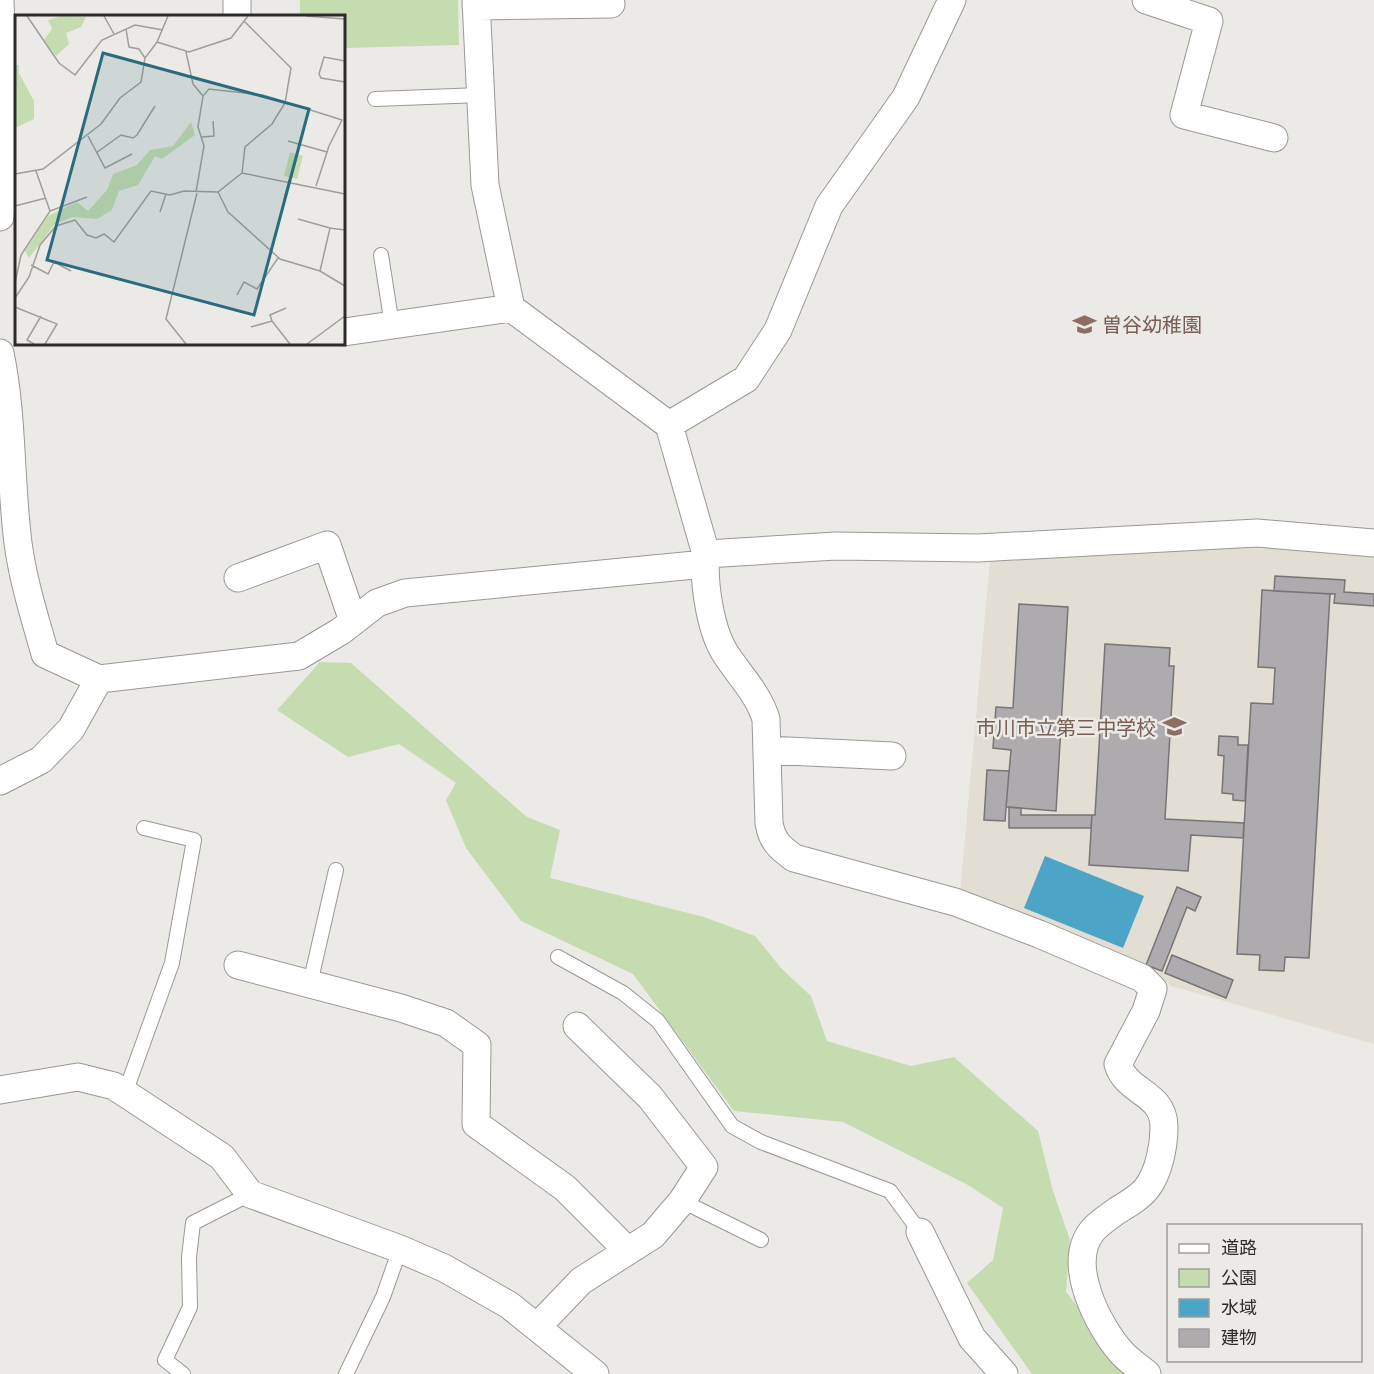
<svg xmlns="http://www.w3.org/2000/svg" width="1374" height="1374" viewBox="0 0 1374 1374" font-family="'Golos Text','Noto Sans JP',sans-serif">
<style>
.built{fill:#e2ded3}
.green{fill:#c5dcb1}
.water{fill:#4ca5c6}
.building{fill:#aeabae;stroke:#777477;stroke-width:1.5}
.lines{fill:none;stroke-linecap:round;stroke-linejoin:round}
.service-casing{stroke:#999894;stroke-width:16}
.minor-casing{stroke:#999894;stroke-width:29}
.service{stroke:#fff;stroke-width:14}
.minor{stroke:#fff;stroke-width:27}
.labels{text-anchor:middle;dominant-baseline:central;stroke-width:5;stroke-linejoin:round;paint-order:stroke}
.education-label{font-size:20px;fill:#785e54;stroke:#ebeae6;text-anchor:start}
.inset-road{fill:none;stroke:#9f9e9b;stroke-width:1.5}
.view{fill:#296c7e;fill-opacity:0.15;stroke:#296c7e;stroke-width:3}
.inset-edge{fill:none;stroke:#2c2b2a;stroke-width:3}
</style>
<rect width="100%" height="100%" fill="#ebeae6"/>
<!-- built -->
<path class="built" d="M1235 545 1374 556V1044L1171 986 1150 969 960 894 990 560Z"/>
<!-- green -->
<path class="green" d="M300 0H458L459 45 344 48V16H300Z
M320 662 351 663 527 817 560 830 550 878 704 917 755 936 782 969 811 996 827 1041 911 1066 954 1057 1038 1131 1053 1191 1070 1240 1066 1292 1131 1374H1032L967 1283 993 1260 1003 1208 968 1185 843 1122 734 1111 633 974 521 921 466 848 446 800 456 783 399 744 348 757 277 710Z"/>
<!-- water -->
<path class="water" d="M1045 856 1144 896 1123 948 1024 908Z"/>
<!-- building -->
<path class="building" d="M1275 576 1345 580 1344 592 1374 594V606L1334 603 1335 594 1274 591Z
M1262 590 1330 594 1309 958 1285 957 1284 971 1259 970 1260 955 1237 954 1251 703 1273 704 1275 668 1258 667Z
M1019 604 1068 607 1056 811 1006 807 1011 750 993 748 996 707 1013 708Z
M1105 644 1170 648 1169 666H1174L1165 819 1244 823 1243 838 1191 835 1188 871 1089 865 1092 815H1095Z
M1219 736 1238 737V745H1248L1245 801 1233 800V794L1222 793 1224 756 1218 755Z
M987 770 1009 771 1005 821 984 820Z
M1009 807 1021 808V815H1092L1091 828H1009Z
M1177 887 1201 897 1195 911 1187 907 1162 971 1146 965Z
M1172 955 1233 980 1226 998 1165 973Z"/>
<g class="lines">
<defs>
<path id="service" d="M375 99 481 95
M381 255 392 325
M558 957 623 993 658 1021 732 1126 761 1142 890 1191 920 1232
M310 984 336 870
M125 1093 172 963 194 840 144 828
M682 1201 761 1240
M183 1374 165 1360 190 1307 189 1257 193 1223 250 1194
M346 1374 383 1297 400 1249"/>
<path id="minor" d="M476 0 485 185 511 308 669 425 706 554C703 581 710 629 725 653 739 675 758 693 766 719L769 823C772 841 779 847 794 858L955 902 1039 934 1142 978 1153 989 1146 1011 1118 1064C1126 1093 1164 1092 1164 1127 1164 1146 1159 1172 1147 1188 1140 1197 1128 1204 1118 1210 1110 1216 1100 1222 1093 1230 1065 1263 1098 1326 1122 1353 1129 1361 1139 1367 1147 1374
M1146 0 1209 21 1184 115 1274 138
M476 6 611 4
M237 16V0
M0 217 5 159 0 0
M344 332 511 308
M0 353C13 416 10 480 18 543 23 581 35 618 45 654L99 679 299 656 341 631 377 603 405 593 705 564
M669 425 746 379 778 330 829 206 906 97 952 0
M706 554 836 546 978 548 1257 533 1374 543
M238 578 327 545 353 621
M767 750 892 756
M0 781 41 760 71 729 99 679
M238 965 401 1008 446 1023 477 1045 476 1124 565 1188 628 1251
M0 1090 78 1077 114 1086 222 1157 250 1194 400 1249 444 1268 509 1305 595 1374
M920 1232 972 1338 1004 1374
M537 1327 581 1281 653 1235 682 1201 704 1167 650 1097 577 1026"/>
</defs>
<!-- service casing -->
<use href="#service" class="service-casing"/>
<!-- minor casing -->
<use href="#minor" class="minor-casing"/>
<!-- service -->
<use href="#service" class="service"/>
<!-- minor -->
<use href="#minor" class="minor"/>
</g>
<!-- icons -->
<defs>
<symbol id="school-bare" viewBox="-9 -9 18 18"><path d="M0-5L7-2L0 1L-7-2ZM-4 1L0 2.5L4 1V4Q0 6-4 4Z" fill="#8d6e63" stroke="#ebeae6" stroke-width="2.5" paint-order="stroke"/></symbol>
</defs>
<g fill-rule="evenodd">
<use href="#school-bare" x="1068" y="308" width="33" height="33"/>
<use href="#school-bare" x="1158" y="710" width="33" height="33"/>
</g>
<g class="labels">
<!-- education labels -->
<g class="education-label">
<text x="1102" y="324">曽谷幼稚園</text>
<text x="1156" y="727" text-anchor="end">市川市立第三中学校</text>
</g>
</g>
<!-- overview -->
<g transform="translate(15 15)">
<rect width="330" height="330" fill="#ebeae6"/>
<path d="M46 1 71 2 66 12 51 18 54 29 41 41 29 25 37 14 33 5ZM0 50H4V58L19 86V104L0 113ZM176 107 180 120 147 144 140 141 123 170 104 176 97 195 82 204 57 202 40 209 14 243 10 236 33 201 62 187 73 196 92 175 98 159 122 150 135 135 158 131ZM275 137 288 141 282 164 269 161Z" fill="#c5dcb1"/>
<path class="inset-road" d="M12 1 44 48 60 60 87 25 120 10 148 15M89 1 99 19M291 1 330 4M111 14 114 32 124 34 130 43M142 27 174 37 216 23 233 1M171 37 178 69 188 81M330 46 309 42 304 59 306 63 330 67M73 121 90 153 117 139M187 122 199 121 198 106M273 126 312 137M81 138 106 120 118 123 122 120 140 91M21 156 35 196M227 158 230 132 257 109 270 88 276 53 229 6M0 159 28 154 86 109 105 83 126 67 130 43 142 27 153 1M181 177 189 131 183 112 188 81 194 74 248 80 327 105 314 131 301 171M203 177 213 197 265 244 305 256 330 271M269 185 274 165M0 191 31 183M145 197 151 179M283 204 315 213M16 250 33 259 39 247 56 256M305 256 315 213 330 215M0 268 6 240 35 196 72 182M222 280 229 267 242 274 263 243M0 283 14 262 25 230 41 211 60 205 72 220 81 223 89 219 99 227 136 176 155 180 169 176 203 177 227 158 330 179M0 292 42 309 30 329M257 306 255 300 271 293M236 312 257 306 275 329M19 329 12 325 26 301M171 329 151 304 182 178M292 329 330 301"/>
<path class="view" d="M88 38 294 94 239 300 32 245Z"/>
<rect width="330" height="330" class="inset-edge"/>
</g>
<!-- legend -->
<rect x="1167" y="1224" width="195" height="138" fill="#ebeae6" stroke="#9f9e9b" stroke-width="1.5"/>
<rect x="1179" y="1244" width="30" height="9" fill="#ffffff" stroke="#9f9e9b" stroke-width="1.5"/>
<text x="1221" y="1254" font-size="18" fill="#2c2b2a">道路</text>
<rect x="1179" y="1269" width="30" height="18" fill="#c5dcb1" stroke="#9f9e9b" stroke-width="1.5"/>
<text x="1221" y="1284" font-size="18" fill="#2c2b2a">公園</text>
<rect x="1179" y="1299" width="30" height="18" fill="#4ca5c6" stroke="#9f9e9b" stroke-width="1.5"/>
<text x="1221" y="1314" font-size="18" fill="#2c2b2a">水域</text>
<rect x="1179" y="1329" width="30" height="18" fill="#aeabae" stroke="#9f9e9b" stroke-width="1.5"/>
<text x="1221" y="1344" font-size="18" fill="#2c2b2a">建物</text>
</svg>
